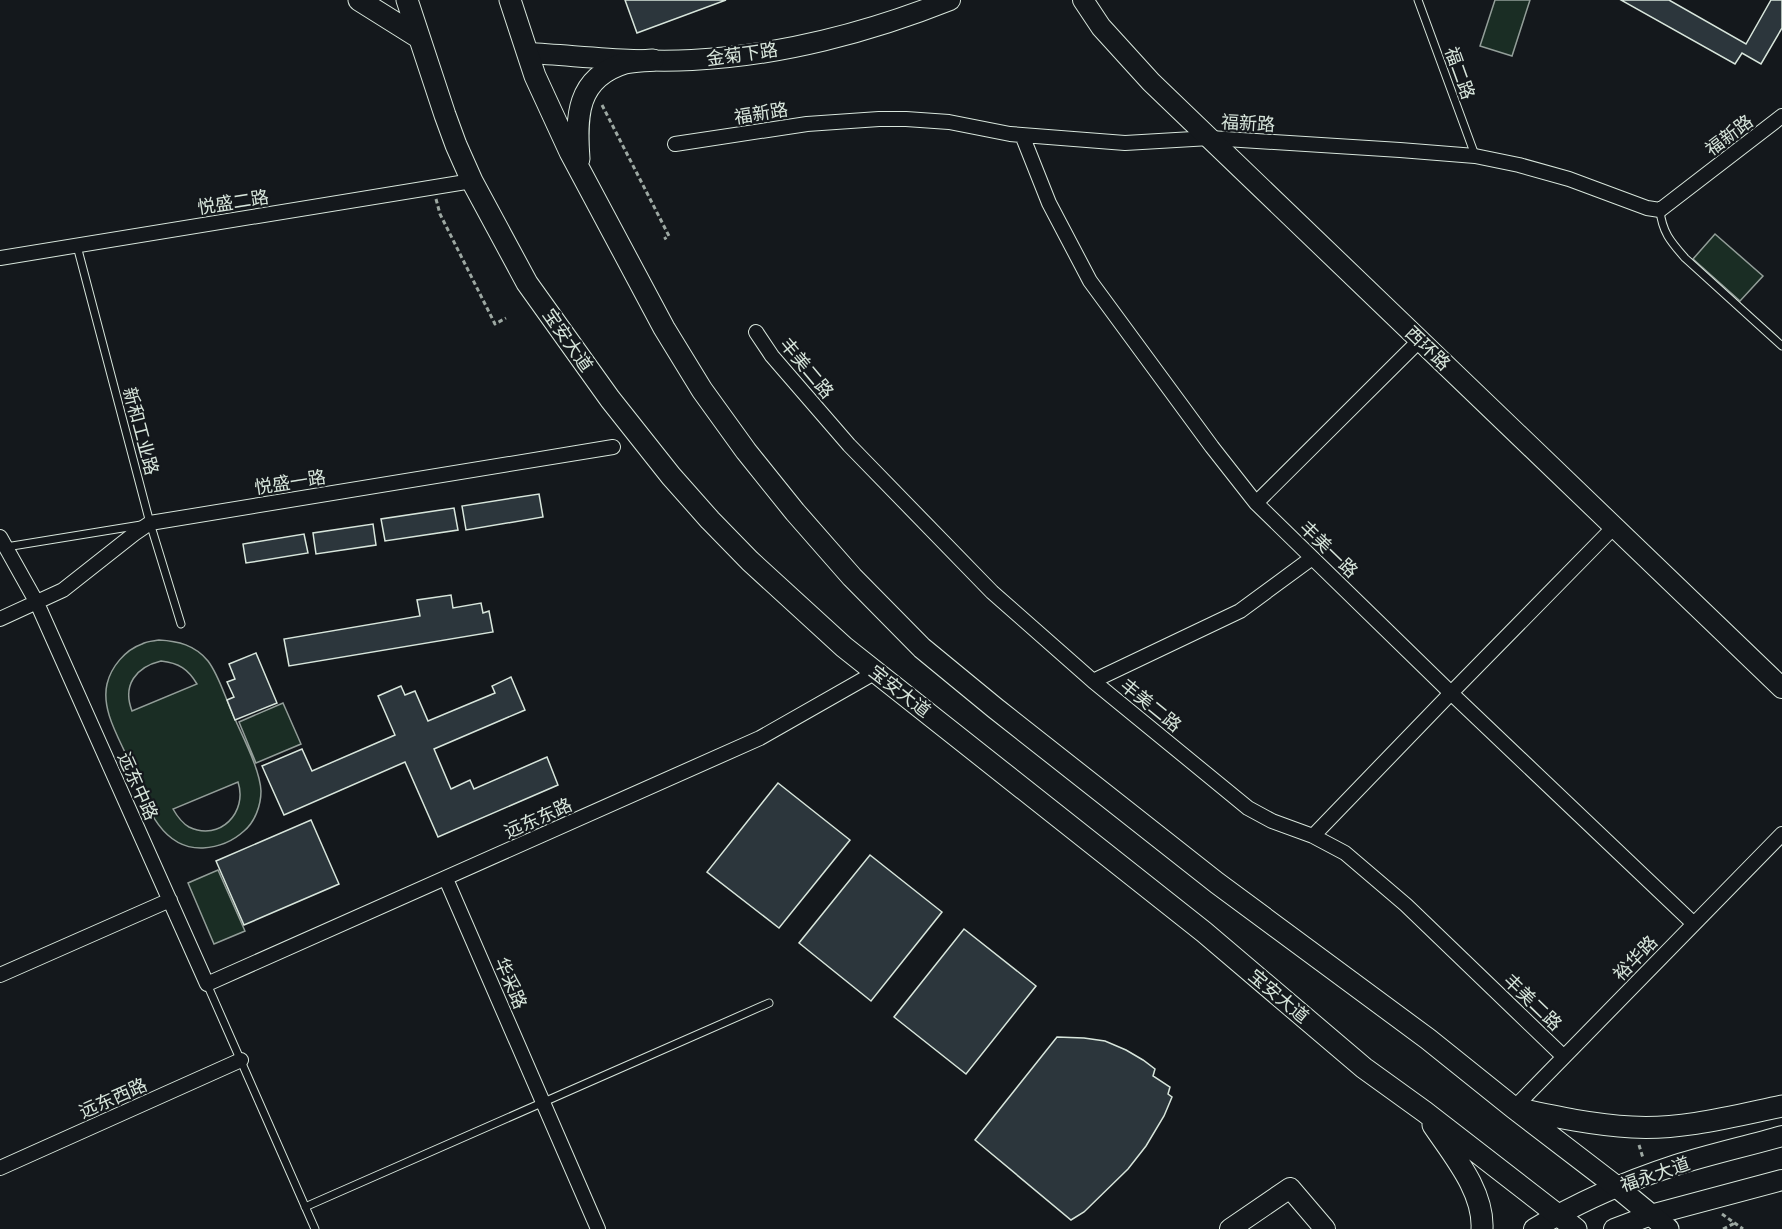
<svg xmlns="http://www.w3.org/2000/svg" width="1782" height="1229" viewBox="0 0 1782 1229" font-family="Poppins,'Noto Sans SC',sans-serif">
<style>
.green{fill:#1a2d24;stroke:#939e99;stroke-width:1.5;fill-rule:evenodd}
.building{fill:#2c363c;stroke:#d8e6dc;stroke-width:1.5}
.lines{fill:none;stroke-linecap:round;stroke-linejoin:round}
.lane-casing{stroke:#d8e6dc;stroke-width:9}
.street-casing{stroke:#d8e6dc;stroke-width:16}
.secondary-casing{stroke:#d8e6dc;stroke-width:22}
.primary-casing{stroke:#d8e6dc;stroke-width:23}
.path{stroke:#9da8a2;stroke-width:3;stroke-dasharray:4.5 3;stroke-linecap:butt}
.lane{stroke:#14181c;stroke-width:7}
.street{stroke:#14181c;stroke-width:14}
.secondary{stroke:#14181c;stroke-width:20}
.primary{stroke:#14181c;stroke-width:21}
.labels{text-anchor:middle;dominant-baseline:central;stroke-width:4.5;stroke-linejoin:round;paint-order:stroke}
.street-label{font-size:18px;fill:#d8e6dc;stroke:#14181c}
</style>
<rect width="100%" height="100%" fill="#14181c"/>
<!-- green -->
<path class="green" d="M1495 0H1530L1512 56 1480 46Z
M1715 234 1763 276 1740 301 1693 259Z
M159 640C178 641 195 645 208 661 218 674 224 694 231 710 240 732 260 768 261 791 261 805 255 822 244 831 232 842 220 847 203 848 157 850 143 795 129 761 119 738 101 710 107 684 111 667 125 650 142 644 147 641 154 641 159 640ZM161 661C179 663 188 669 197 684L132 711C122 685 136 667 161 661ZM238 782C248 812 220 842 189 827 182 823 177 816 173 809Z
M283 703 301 744 256 763 239 722Z
M218 870 245 931 214 944 188 883Z"/>
<!-- building -->
<path class="building" d="M625 0H726L637 33Z
M1621 0H1669L1746 44 1771 0H1782V28L1761 64 1742 53 1735 64Z
M539 494 543 517 466 530 462 506Z
M454 508 458 530 385 541 381 519Z
M373 524 376 545 316 554 313 533Z
M304 534 308 553 246 563 243 544Z
M451 595 453 608 481 603 483 613 489 611 493 632 289 666 284 639 420 616 417 600Z
M256 653 277 703 235 720 227 700 234 697 227 682 235 679 229 664Z
M511 677 525 710 434 749 451 789 470 780 474 789 547 757 558 785 438 837 405 762 284 815 262 766 302 749 312 771 395 735 378 696 401 686 405 695 415 691 428 721 495 693 492 686Z
M778 783 850 840 779 928 707 872Z
M311 820 339 884 244 925 216 861Z
M870 855 942 912 871 1001 799 943Z
M964 929 1036 986 966 1074 894 1017Z
M1057 1037 1084 1038 1105 1041 1126 1050 1143 1060 1155 1069 1153 1076 1170 1087 1168 1094 1172 1097 1164 1116 1146 1146 1128 1169 1084 1212 1071 1220 975 1140Z"/>
<g class="lines">
<defs>
<path id="lane" d="M1418 0 1475 155
M1660 210C1662 232 1671 242 1685 258L1782 346
M77 246 150 523 181 624
M6 547 141 525
M207 984 315 1229
M305 1207 769 1003"/>
<path id="street" d="M1022 135 1049 203 1090 281 1212 447 1256 503 1451 693 1694 924
M675 144 807 124 879 119H906L949 122 1010 134 1125 143 1210 138 1400 150 1475 156 1519 165 1569 179 1647 208 1660 210 1782 116
M0 258 472 181
M756 332 772 356 849 445 992 592 1093 681 1248 808 1272 821 1313 836 1345 853 1406 905 1564 1057
M1256 503 1420 340
M0 537 37 603 207 984 760 738 876 672
M0 619 63 590 134 534 150 523 613 447
M1093 681 1240 611 1312 558
M1313 836 1451 693 1614 527
M446 879 598 1229
M0 975 170 900
M1514 1108 1782 834
M0 1168 241 1060"/>
<path id="secondary" d="M1083 0 1101 27 1151 82 1782 688
M528 53C582 56 638 63 692 60 779 56 870 32 950 0
M1230 1229 1290 1188 1325 1229
M1534 1229C1578 1202 1627 1181 1676 1165 1711 1154 1747 1146 1782 1136
M1614 1229 1651 1215 1782 1180"/>
<path id="primary" d="M359 0 418 37
M407 0 445 115 456 145 472 181 527 283 610 399 671 476 710 520 750 561 844 647 1204 932 1364 1068 1425 1112 1576 1229
M510 0 535 76 570 152 664 328 702 390 746 451 795 512 852 577 922 648 995 708 1217 883 1428 1039 1514 1108 1617 1187 1668 1229
M579 159C576 117 576 78 625 63 634 61 644 61 653 60
M1519 1109C1556 1117 1594 1125 1632 1127 1682 1130 1734 1116 1782 1106
M1433 1125C1453 1155 1484 1191 1482 1229"/>
</defs>
<!-- lane casing -->
<use href="#lane" class="lane-casing"/>
<!-- street casing -->
<use href="#street" class="street-casing"/>
<!-- secondary casing -->
<use href="#secondary" class="secondary-casing"/>
<!-- primary casing -->
<use href="#primary" class="primary-casing"/>
<!-- path -->
<path class="path" d="M602 105 669 236 664 239
M436 199 440 214 495 324 506 318
M1639 1145 1643 1158
M1722 1214 1743 1229
M1723 1229 1735 1223"/>
<!-- lane -->
<use href="#lane" class="lane"/>
<!-- street -->
<use href="#street" class="street"/>
<!-- secondary -->
<use href="#secondary" class="secondary"/>
<!-- primary -->
<use href="#primary" class="primary"/>
</g>
<g class="labels">
<!-- street labels -->
<g class="street-label">
<text transform="translate(742 54) rotate(-8)">金菊下路</text>
<text transform="translate(1460 73) rotate(70)">福二路</text>
<text transform="translate(761 113) rotate(-9)">福新路</text>
<text transform="translate(1248 123) rotate(3)">福新路</text>
<text transform="translate(1729 135) rotate(-37)">福新路</text>
<text transform="translate(233 202) rotate(-9)">悦盛二路</text>
<text transform="translate(568 340) rotate(55)">宝安大道</text>
<text transform="translate(1428 348) rotate(44)">西环路</text>
<text transform="translate(807 368) rotate(50)">丰美二路</text>
<text transform="translate(141 431) rotate(75)">新和工业路</text>
<text transform="translate(290 482) rotate(-9)">悦盛一路</text>
<text transform="translate(1329 549) rotate(44)">丰美一路</text>
<text transform="translate(900 691) rotate(38)">宝安大道</text>
<text transform="translate(1151 705) rotate(39)">丰美二路</text>
<text transform="translate(138 786) rotate(66)">远东中路</text>
<text transform="translate(538 818) rotate(-24)">远东东路</text>
<text transform="translate(1635 958) rotate(-46)">裕华路</text>
<text transform="translate(511 983) rotate(67)">华采路</text>
<text transform="translate(1279 996) rotate(40)">宝安大道</text>
<text transform="translate(1533 1002) rotate(44)">丰美二路</text>
<text transform="translate(113 1098) rotate(-24)">远东西路</text>
<text transform="translate(1655 1174) rotate(-19)">福永大道</text>
</g>
</g>
</svg>
